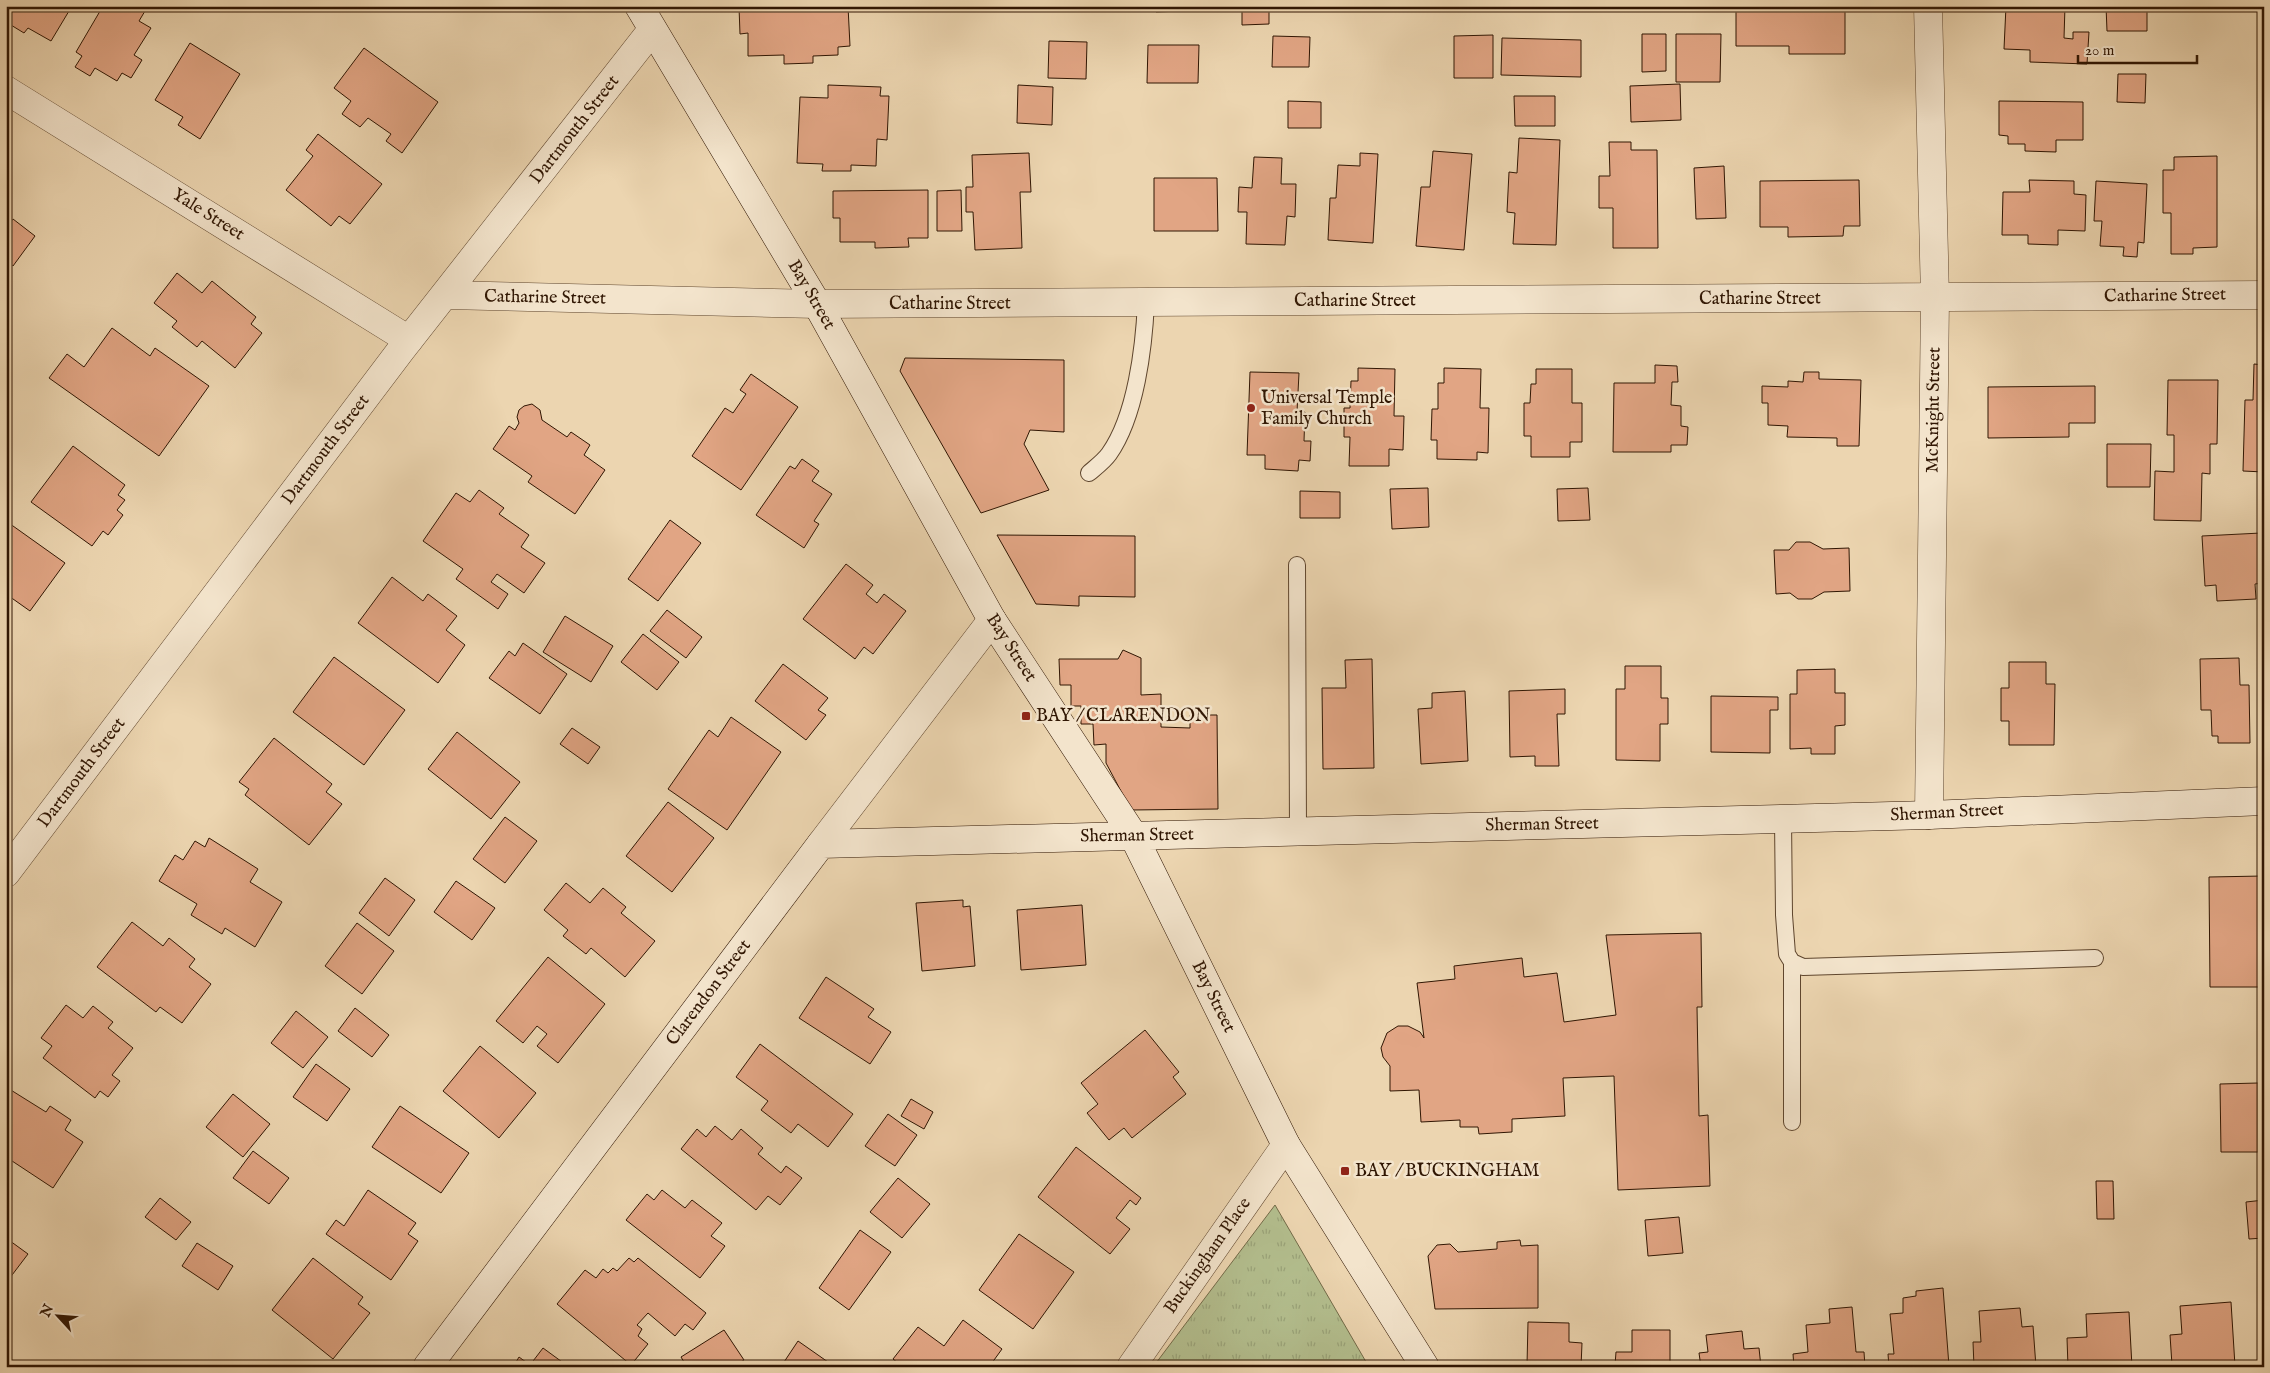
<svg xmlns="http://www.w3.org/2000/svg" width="2270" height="1373" viewBox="0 0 2270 1373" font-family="'IM FELL English',serif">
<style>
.grass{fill:url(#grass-tufts);stroke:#726a48}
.building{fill:#e1a584;stroke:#301603}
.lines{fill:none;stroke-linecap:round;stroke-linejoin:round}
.lane-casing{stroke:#5f462e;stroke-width:18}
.street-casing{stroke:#5f462e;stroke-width:29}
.secondary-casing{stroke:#301603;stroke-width:29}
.lane{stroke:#f3e4cc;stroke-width:16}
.street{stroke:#f3e4cc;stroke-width:28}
.secondary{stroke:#f3e4cc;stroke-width:28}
.poi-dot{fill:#8f2418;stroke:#f3e4cc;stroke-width:2}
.labels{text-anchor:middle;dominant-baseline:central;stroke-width:5;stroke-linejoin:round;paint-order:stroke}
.street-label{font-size:18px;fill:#301603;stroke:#f3e4cc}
.poi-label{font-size:18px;fill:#301603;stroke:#f3e4cc;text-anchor:start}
</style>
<defs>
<pattern id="grass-tufts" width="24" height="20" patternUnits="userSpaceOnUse" patternTransform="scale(1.25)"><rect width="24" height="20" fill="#b3be8e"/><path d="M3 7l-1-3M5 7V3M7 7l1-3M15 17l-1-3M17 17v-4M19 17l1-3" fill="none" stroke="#9aa379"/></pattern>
</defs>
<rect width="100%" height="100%" fill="#ecd5b0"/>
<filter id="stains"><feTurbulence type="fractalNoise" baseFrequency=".004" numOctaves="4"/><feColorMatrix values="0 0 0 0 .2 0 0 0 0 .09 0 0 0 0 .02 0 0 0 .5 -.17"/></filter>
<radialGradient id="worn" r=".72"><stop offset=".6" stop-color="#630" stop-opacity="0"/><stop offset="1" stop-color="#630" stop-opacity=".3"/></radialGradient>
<!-- grass -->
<path class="grass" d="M1275 1205 1369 1367H1153Z"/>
<!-- building -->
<path class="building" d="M6 6H72L51 41 28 28 24 33 6 22Z
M103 6H148L139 21 151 28 134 55 142 60 131 78 122 73 117 81 95 68 90 76 75 67 82 56 76 52Z
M848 6 850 46 838 47V55L813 56V63L784 64V55L748 56V33L740 34 739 7Z
M1156 6H1182V11L1156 12Z
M1269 6V24L1242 25V7L1236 6Z
M1777 6 1845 8V54H1789V46H1736V8Z
M2006 6H2065L2064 38 2073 39V32H2089L2087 64 2030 62V50L2004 49Z
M2106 6H2147V31H2107Z
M1642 34H1666V71L1642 72Z
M1676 34H1721L1720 82H1676Z
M1493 35V78H1454V36Z
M1273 36 1310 37 1309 67H1272Z
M1502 38 1581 40V77L1501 75Z
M1049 41 1087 42 1086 79 1048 78Z
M190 43 240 74 200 139 178 125 183 117 155 100Z
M1148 45H1199L1198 83H1147Z
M364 48 438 102 402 153 386 141 391 134 368 118 360 127 342 114 351 101 334 88Z
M2118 74H2146L2145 103 2117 102Z
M1680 84 1681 120 1631 122 1630 86Z
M828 85 881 87 880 96H889L887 140 877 139 876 166 851 165V171H822L823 164 797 163 800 97 828 98Z
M1018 85 1053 87 1052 125 1017 123Z
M1514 96H1555V126H1515Z
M1288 101 1321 102V128H1288Z
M1999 101 2083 102V140H2056V152L2025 151V144H2008V136L1999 135Z
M318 134 382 184 350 224 339 216 331 226 286 190 313 156 306 150Z
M1519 138 1560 140 1556 245 1513 244 1515 213 1507 212 1509 172 1517 173Z
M1609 142H1631V150H1657L1658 248H1613V208H1599V176H1610Z
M1433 151 1472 154 1464 250 1416 246 1421 187H1430Z
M1029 153 1031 192H1020L1022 248 975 250 973 212H966V187H973L972 155Z
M1360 153 1378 154 1373 243 1328 240 1330 198H1336L1338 165 1360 166Z
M2217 156V247L2193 248V254H2171V213H2163V170H2174V157Z
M1254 157 1282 158 1281 184H1296L1295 217 1287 216 1285 245 1246 244 1247 212H1238L1239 187 1252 188Z
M1724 166 1726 218 1696 219 1694 168Z
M1154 178H1217L1218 231H1154Z
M1859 180 1860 226H1844L1843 236 1788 237V227H1760V181Z
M2029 180 2074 181V194L2086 195 2085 231 2058 230V245L2028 244V235H2002L2003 192H2030Z
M2096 181 2147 184 2144 243 2138 242 2137 257 2123 256 2124 247 2100 246 2102 221H2094Z
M928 190V238H908L909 247 875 248V242H840V218H833V191Z
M961 190 962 231H937V191Z
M13 219 35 236 13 266 6 260V229Z
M177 273 202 293 212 281 256 317 251 324 262 333 235 368 202 341 197 347 172 327 177 321 154 303Z
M112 328 150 356 155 348 209 386 159 456 49 378 67 354 84 367Z
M905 358 1064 360V432L1030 430 1024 444 1049 490 981 513 900 371Z
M2254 364 2264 365V472L2243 471 2245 400H2253Z
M1655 365 1677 366 1678 382H1672L1671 405 1681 406V426L1688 427 1687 445H1671V452H1613L1614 383H1655Z
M1358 368 1395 369 1394 416H1404L1403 450 1389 449V466H1349L1350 437H1344V408H1350L1351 381H1358Z
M1444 368 1481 369 1480 408H1489L1488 453 1477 452V460L1437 459V440H1431L1432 409H1438V383H1444Z
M1536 369H1572V403H1582V442H1570V457H1531V436H1524V403H1530L1531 384H1536Z
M1250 372 1299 373 1297 412H1305L1304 441H1311L1310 461 1299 460 1298 471 1265 469V455H1247Z
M1804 372H1819V379L1861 380 1859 446H1837V438L1787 437 1788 426 1768 425V403H1762V386L1788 387V381L1803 382Z
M751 374 798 407 741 490 692 456 725 408 733 413 746 394 740 390Z
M2168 380H2218L2217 444H2210V474L2202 473 2201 521 2154 520 2155 471 2174 472V435H2167Z
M2095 386V423H2069V437L1988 438V387Z
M532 404 540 410 542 420 567 437 571 432 590 445 584 455 605 470 575 514 528 482 532 476 493 449 509 426 515 430 519 423 517 417 519 410 524 406Z
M2107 444H2151L2150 487H2107Z
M73 446 125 485 118 495 125 500 117 510 123 515 108 535 103 531 92 546 31 502Z
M802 459 819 471 812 481 832 494 814 521 819 524 804 548 756 515 790 466 795 469Z
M1428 488 1429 527 1392 529 1390 489Z
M1588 488 1590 520 1558 521 1557 489Z
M479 490 504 508 499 514 529 535 521 547 545 563 524 593 497 574 491 582 508 594 498 609 456 579 463 569 423 541 456 493 470 502Z
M1300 491 1340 492V518H1300Z
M670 520 701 543 658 601 628 579Z
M6 521 65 563 30 611 6 594Z
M2261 533 2263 583 2255 584 2256 599 2217 601 2216 585 2205 586 2202 536Z
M997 535 1135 536V597L1079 596V606L1036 604Z
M1796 542H1810L1823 549 1849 548 1850 591 1824 592 1812 599H1798L1790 593 1776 594 1774 550H1789Z
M846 564 873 585 866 594 877 603 884 594 906 611 873 654 864 647 855 659 803 619Z
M392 577 423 601 428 594 457 616 446 630 465 645 438 683 358 623Z
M667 610 702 637 686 658 650 631Z
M565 616 613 646 591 682 543 652Z
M643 634 679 662 657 690 621 662Z
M523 643 567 674 540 714 489 678 509 651 515 656Z
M1123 650 1141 658V695L1161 694V727L1190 728V715H1217L1218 809 1131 810 1106 763V744L1094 745 1093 724H1081V706H1071V685H1060L1059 659H1118Z
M334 657 405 710 364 765 293 712Z
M2239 658 2240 685H2249L2250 743H2218V736H2212L2211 710H2201L2200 659Z
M1372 659 1374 768 1323 769 1322 688H1346L1345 660Z
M2009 662H2046V684H2055L2054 745H2009V721H2001V688H2009Z
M783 664 828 698 818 710 826 715 806 740 755 701Z
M1625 666H1661V698H1668V724H1660V761L1616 760V689H1625Z
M1835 669V693H1845V725L1835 726V754H1811V748L1790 749V694H1797V670Z
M1565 689V714H1557L1559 766H1535V756L1510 757 1509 691Z
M1465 691 1468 761 1421 764 1418 709 1432 708V693Z
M1711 696 1778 697V710H1770V753L1711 752Z
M731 717 781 752 727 830 668 789 709 730 718 737Z
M572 728 600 747 588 764 560 744Z
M457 732 520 782 491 819 428 769Z
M274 738 332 784 326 792 342 804 309 845 245 795 249 789 239 782Z
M668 802 714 838 672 892 626 856Z
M505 817 537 841 505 883 473 859Z
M209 838 258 869 250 882 282 902 255 947 225 928 222 934 191 915 197 904 159 881 175 855 183 860 195 841 205 847Z
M2263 876 2264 987H2210L2209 877Z
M385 878 415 900 389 936 359 913Z
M456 881 495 908 472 940 434 912Z
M566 883 590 903 603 888 626 907 621 913 655 941 625 977 591 948 586 954 563 936 568 930 544 910Z
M963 900V907L970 906 975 966 922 971 916 903Z
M1082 905 1086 965 1021 970 1017 910Z
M132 922 163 946 169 938 195 959 189 967 211 984 182 1023 160 1007 156 1012 97 967Z
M357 923 394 951 362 994 325 966Z
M1701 933 1702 1007H1697L1699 1116 1708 1115 1710 1186 1618 1190 1614 1076 1563 1078 1565 1116 1512 1119V1132L1479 1134 1478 1127H1460V1120L1421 1122 1419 1090 1390 1091V1066L1383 1057 1381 1048 1387 1033 1398 1026H1408L1420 1032 1424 1038 1417 983 1455 979 1454 966 1522 958 1524 977 1557 973 1564 1022 1616 1015 1606 935Z
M548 957 605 1004 558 1063 537 1046 547 1034 537 1026 523 1043 496 1021Z
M826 977 874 1009 868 1017 891 1032 870 1064 799 1018Z
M66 1005 83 1018 93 1006 113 1022 108 1028 133 1048 112 1075 120 1081 108 1097 100 1091 95 1098 43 1058 52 1046 41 1038Z
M355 1008 389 1035 372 1057 338 1031Z
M296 1011 328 1037 303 1068 271 1043Z
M1145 1030 1179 1072 1173 1077 1186 1094 1132 1138 1124 1128 1109 1140 1087 1113 1098 1104 1081 1083Z
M760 1044 853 1114 828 1147 798 1124 791 1133 761 1110 768 1101 736 1077Z
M480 1046 536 1093 499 1138 443 1091Z
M316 1064 350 1089 327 1121 293 1097Z
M2258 1083V1152H2221L2220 1084Z
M6 1087 46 1112 50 1106 71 1120 65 1130 83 1142 53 1188 6 1157Z
M233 1094 270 1124 243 1157 206 1127Z
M911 1099 933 1112 924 1129 901 1116Z
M400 1106 469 1153 441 1193 372 1147Z
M888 1114 917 1135 895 1166 865 1146Z
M715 1126 732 1140 741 1129 763 1148 758 1154 781 1173 786 1166 802 1178 780 1205 768 1196 756 1210 681 1149 697 1129 706 1137Z
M1076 1147 1141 1198 1136 1205 1130 1200 1116 1218 1130 1229 1110 1254 1038 1197Z
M253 1151 289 1178 269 1204 233 1178Z
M898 1178 930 1204 902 1238 870 1212Z
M2096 1181H2113L2114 1219H2097Z
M368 1190 416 1223 408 1234 418 1241 391 1280 326 1234 336 1220 344 1226Z
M662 1190 685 1208 692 1200 722 1223 711 1236 725 1246 700 1278 626 1220 647 1194 654 1200Z
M160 1198 191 1222 176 1240 145 1217Z
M2264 1200V1238L2249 1239 2246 1202Z
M1679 1217 1683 1253 1648 1256 1645 1220Z
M860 1230 891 1252 849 1310 819 1288Z
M1019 1234 1074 1272 1033 1329 979 1290Z
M6 1238 28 1254 6 1283Z
M1520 1240 1521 1246 1538 1245V1308L1435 1309 1428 1256 1437 1245 1450 1244 1458 1252 1497 1249V1242Z
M197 1243 233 1266 218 1290 182 1266Z
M313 1258 363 1297 358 1304 370 1313 333 1359 272 1310Z
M629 1258 634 1262 638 1258 706 1313 693 1330 685 1324 675 1336 648 1313 637 1325 642 1329 638 1336 648 1344 631 1365 557 1304 585 1270 596 1278 603 1269 608 1273 613 1268 617 1271Z
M1943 1288 1949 1366 1961 1367H1889L1888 1354H1894L1890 1314 1903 1313V1298L1916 1296V1291Z
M2231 1302 2235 1366 2180 1367V1364L2172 1365 2170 1335 2182 1334 2180 1306Z
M1852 1307 1856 1352H1864L1865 1367H1794L1793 1354 1808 1352 1806 1325 1830 1323 1829 1309Z
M2020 1308 2022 1327 2033 1326 2036 1367H1974L1973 1342H1981L1979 1311Z
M2129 1312 2132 1367H2068L2067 1338 2087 1337 2086 1314Z
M963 1320 1002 1349 989 1367H903L893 1359 918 1327 944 1346Z
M1528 1322 1569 1323V1342L1582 1343 1581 1367H1514V1365H1527Z
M724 1330 744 1360 733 1367H687L681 1357Z
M1632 1330H1670V1367H1609V1365H1615L1616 1352H1632Z
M1742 1331 1744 1349 1759 1348 1761 1367H1701L1699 1353 1708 1352 1706 1335Z
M798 1341 828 1362 825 1367H791L784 1362Z
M543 1348 569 1367H513L519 1357 530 1365Z"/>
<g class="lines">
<defs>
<path id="lane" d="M1089 473C1096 467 1104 461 1109 454 1136 416 1144 347 1146 302
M1297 565 1298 831
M1783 819 1784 915 1787 954 1792 962 1803 967 2095 958
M1792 1122V962"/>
<path id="street" d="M1928 6 1935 298 1929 815
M6 90 409 340
M447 295 817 304 2264 295
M821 844 992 620
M6 873 401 350 652 30
M1131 1367 1286 1145"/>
<path id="secondary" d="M639 6 817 304 992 620 1133 835 1286 1145 1425 1367
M427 1367 821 844 1929 815 2264 801"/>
</defs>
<!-- lane casing -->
<use href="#lane" class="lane-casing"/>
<!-- street casing -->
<use href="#street" class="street-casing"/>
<!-- secondary casing -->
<use href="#secondary" class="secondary-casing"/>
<!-- lane -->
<use href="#lane" class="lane"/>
<!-- street -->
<use href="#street" class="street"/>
<!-- secondary -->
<use href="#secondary" class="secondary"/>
</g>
<!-- markers -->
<g class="poi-dot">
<circle cx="1251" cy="408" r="5"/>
<rect x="1021" y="711" width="10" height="10" rx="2.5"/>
<rect x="1340" y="1166" width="10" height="10" rx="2.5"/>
</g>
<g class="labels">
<!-- street labels -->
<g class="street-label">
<text transform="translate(575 130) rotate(-52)">Dartmouth Street</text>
<text transform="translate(208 215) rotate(32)">Yale Street</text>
<text transform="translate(811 295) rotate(60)">Bay Street</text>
<text transform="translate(2165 296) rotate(-1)">Catharine Street</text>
<text transform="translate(545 298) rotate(1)">Catharine Street</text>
<text x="1760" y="299">Catharine Street</text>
<text x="1355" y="301">Catharine Street</text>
<text x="950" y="304">Catharine Street</text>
<text transform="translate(1934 410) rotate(-89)">McKnight Street</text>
<text transform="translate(326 450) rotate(-53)">Dartmouth Street</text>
<text transform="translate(1011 648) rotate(57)">Bay Street</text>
<text transform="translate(82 773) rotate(-53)">Dartmouth Street</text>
<text transform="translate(1947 813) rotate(-3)">Sherman Street</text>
<text transform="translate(1542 825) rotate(-1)">Sherman Street</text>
<text transform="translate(1137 836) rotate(-1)">Sherman Street</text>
<text transform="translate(709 993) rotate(-53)">Clarendon Street</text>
<text transform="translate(1213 997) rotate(64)">Bay Street</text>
<text transform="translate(1208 1256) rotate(-55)">Buckingham Place</text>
</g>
<!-- poi labels -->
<g class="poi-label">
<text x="1261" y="398">Universal Temple<tspan x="1261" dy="21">Family Church</tspan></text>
<text x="1036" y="716">BAY / CLARENDON</text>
<text x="1355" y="1171">BAY / BUCKINGHAM</text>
</g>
</g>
<!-- margin -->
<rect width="2270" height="1373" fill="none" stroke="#ecd5b0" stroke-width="25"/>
<rect x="8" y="8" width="2255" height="1358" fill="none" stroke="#301603" stroke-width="2.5"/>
<rect x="12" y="12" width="2245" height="1348" fill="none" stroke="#301603"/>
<!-- north arrow -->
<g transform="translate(58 1316) rotate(296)" stroke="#f3e4cc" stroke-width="4" paint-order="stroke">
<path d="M0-4L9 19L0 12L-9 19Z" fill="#301603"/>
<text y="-8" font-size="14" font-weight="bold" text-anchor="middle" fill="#301603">N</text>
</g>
<!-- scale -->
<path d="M2078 55v8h119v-8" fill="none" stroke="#301603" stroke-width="2.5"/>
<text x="2085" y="55" font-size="15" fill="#301603" stroke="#f3e4cc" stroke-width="4" paint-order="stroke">20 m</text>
<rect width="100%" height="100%" filter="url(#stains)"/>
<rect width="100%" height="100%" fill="url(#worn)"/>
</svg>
